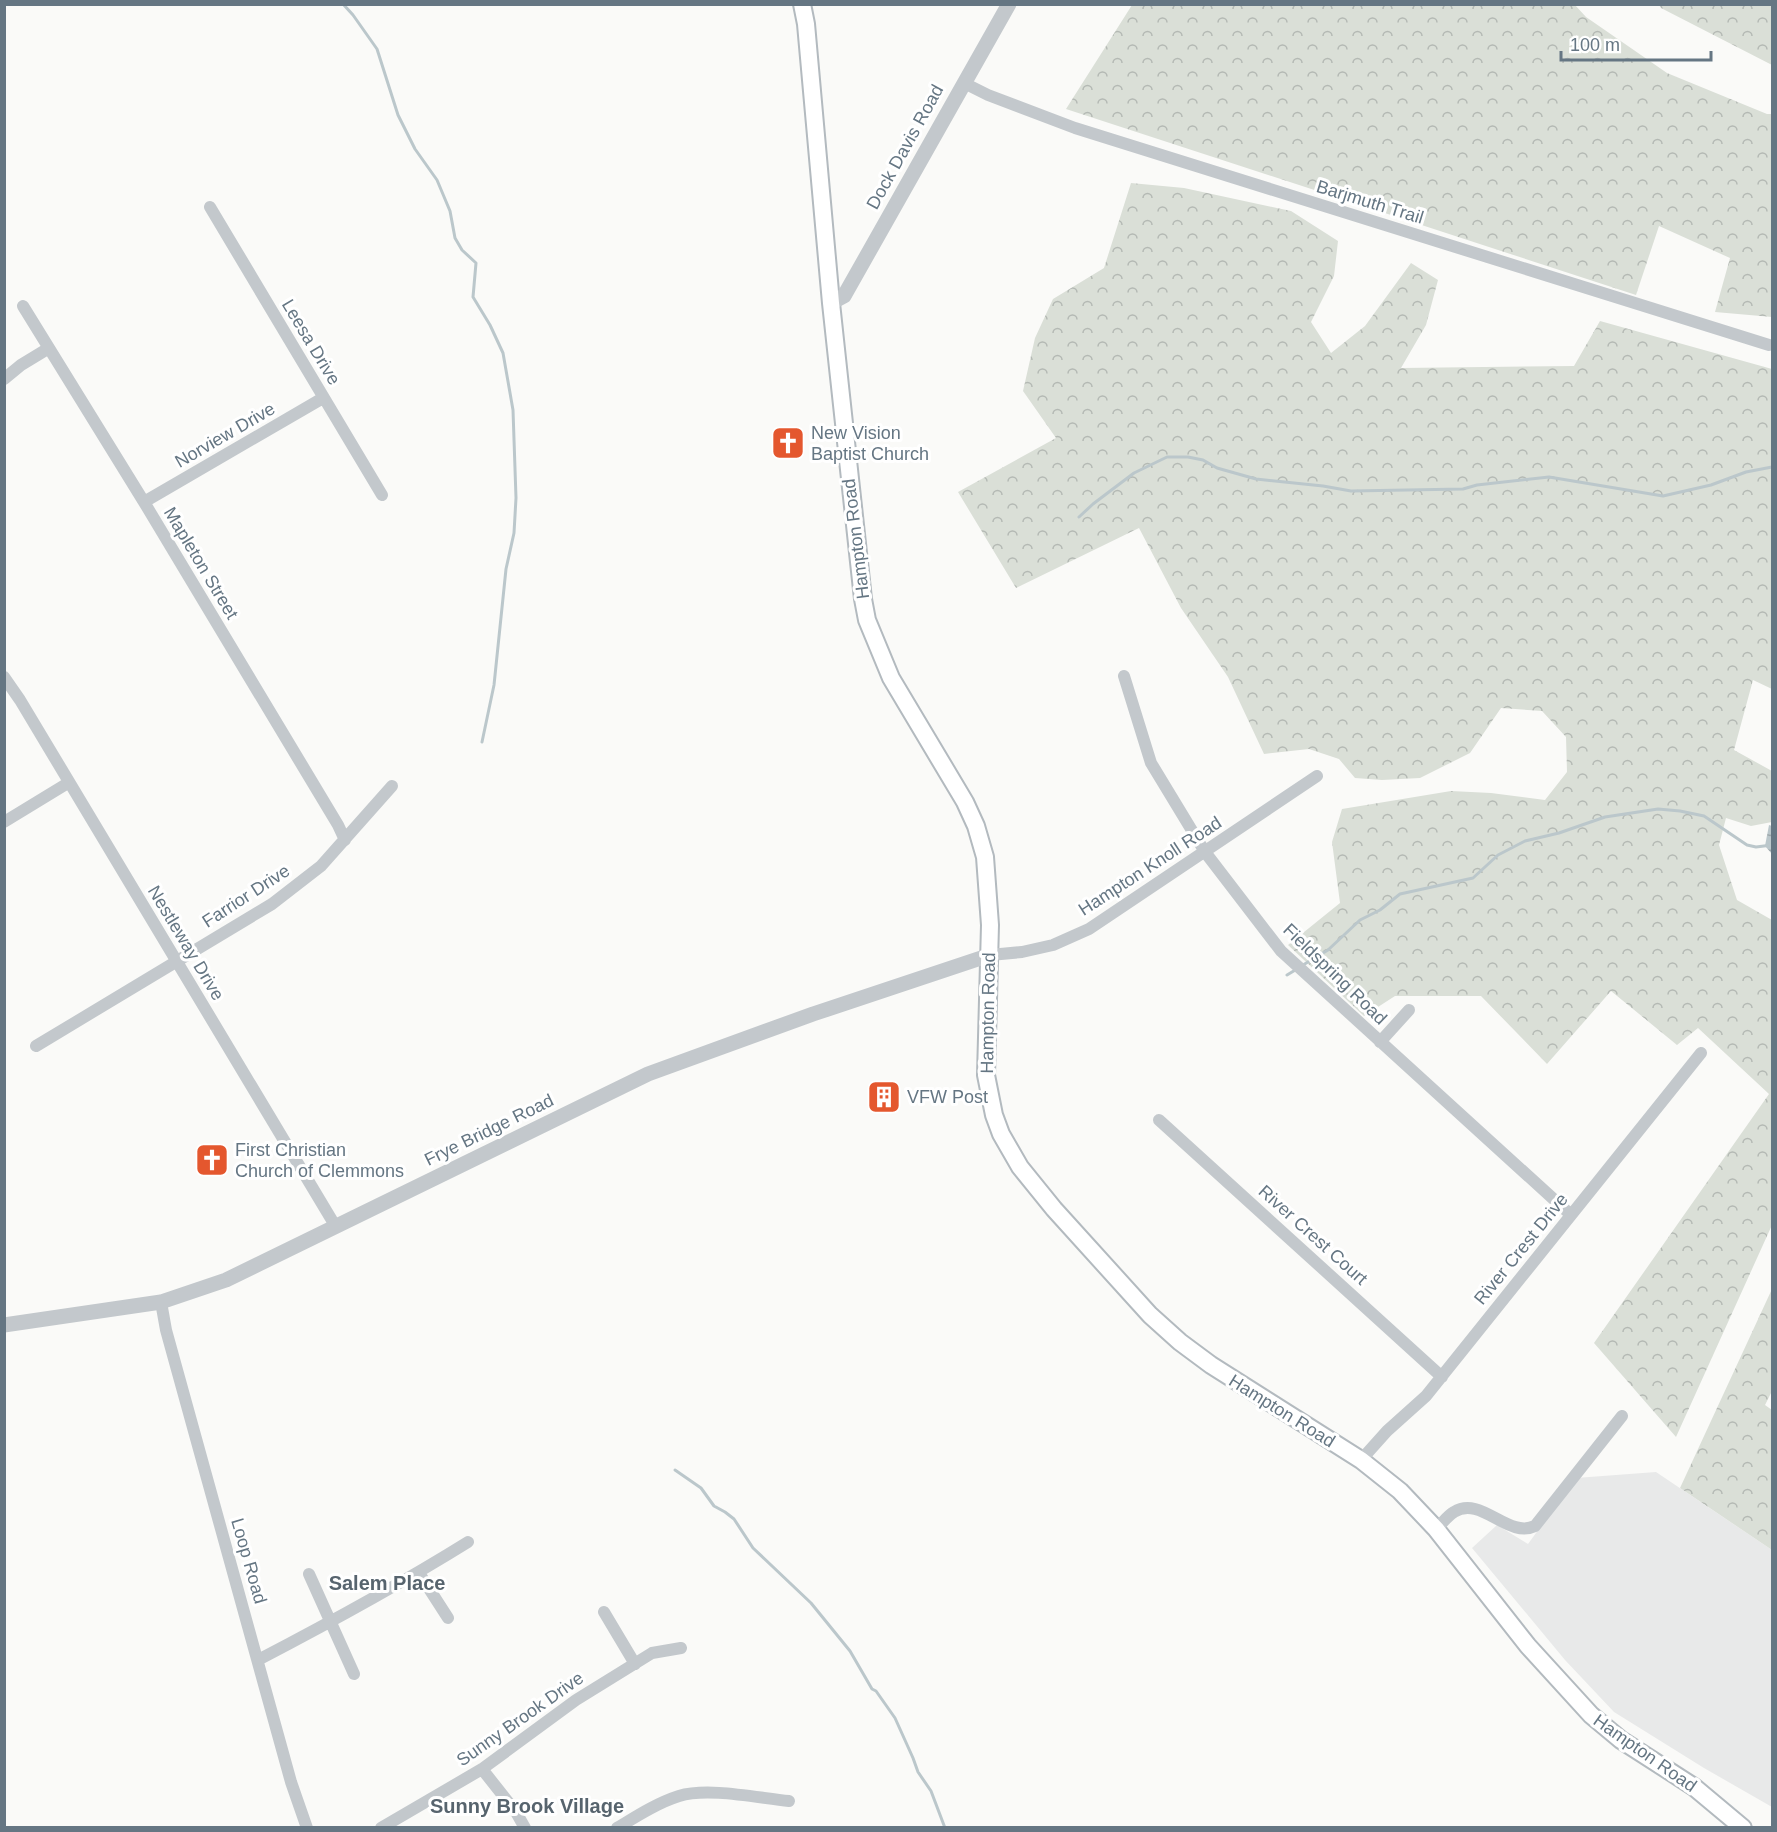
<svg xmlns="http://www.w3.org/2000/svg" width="1777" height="1832" viewBox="0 0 1777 1832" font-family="Arial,sans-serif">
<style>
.built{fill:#e8e9e9}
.forest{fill:url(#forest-crowns)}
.water{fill:url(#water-waves)}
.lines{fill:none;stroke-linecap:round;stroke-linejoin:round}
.stream{stroke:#bbc7cb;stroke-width:3}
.secondary-casing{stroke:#b3babf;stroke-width:20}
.minor{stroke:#c3c8cc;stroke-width:12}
.tertiary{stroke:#c3c8cc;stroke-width:15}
.secondary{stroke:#fff;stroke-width:16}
.labels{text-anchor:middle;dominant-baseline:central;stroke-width:6;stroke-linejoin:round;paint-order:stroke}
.street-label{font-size:18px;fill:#657683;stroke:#fff}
.poi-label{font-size:18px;fill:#657683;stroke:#fff;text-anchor:start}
.neighbourhood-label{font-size:20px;font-weight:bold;fill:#57646e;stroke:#fff}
</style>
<defs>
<pattern id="forest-crowns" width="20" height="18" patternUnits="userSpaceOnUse" patternTransform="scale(1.5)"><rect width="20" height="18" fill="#dadfd7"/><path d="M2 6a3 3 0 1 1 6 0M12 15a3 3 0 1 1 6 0" fill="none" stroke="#b4b9b4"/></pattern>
<pattern id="water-waves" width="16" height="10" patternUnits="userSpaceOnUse" patternTransform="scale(1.5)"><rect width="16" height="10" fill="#bbc7cb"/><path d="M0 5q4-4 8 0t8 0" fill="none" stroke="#9ca6aa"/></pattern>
</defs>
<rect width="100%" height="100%" fill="#fafaf8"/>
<!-- built -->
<path class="built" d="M1656 1472 1772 1550V1807L1704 1768 1614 1712 1565 1660 1472 1548 1497 1525 1528 1544 1576 1478Z"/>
<!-- forest -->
<path class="forest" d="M1132 5H1575L1586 17 1667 73 1767 114H1772V317L1715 312 1730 258 1659 226 1636 295 1066 109Z
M1659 5H1772V65L1661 8Z
M1131 183 1184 188 1291 211 1338 241 1334 276 1311 322 1331 353 1365 326 1411 263 1438 280 1426 325 1401 368 1574 366 1600 321 1772 369V689L1753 680 1734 750 1772 771V822L1751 826 1726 818 1719 845 1737 900 1772 920V1225L1676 1437 1594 1343 1769 1094 1698 1028 1677 1045 1611 991 1547 1064 1481 996H1395L1364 1016 1288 945 1340 903 1332 842 1342 809 1451 791 1491 793 1545 800 1567 772 1566 737 1542 711 1501 708 1470 753 1420 778 1382 780 1355 778 1339 759 1309 749 1264 754 1228 677 1181 608 1139 528 1016 588 958 492 1056 438 1023 391 1035 338 1053 299 1104 268Z
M1772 1289V1391L1765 1405 1772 1410V1550L1680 1488Z"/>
<!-- water -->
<path class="water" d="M1769 825 1772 826V854L1765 846Z"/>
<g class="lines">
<!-- stream -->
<path class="stream" d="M343 4 353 15 377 49 398 115 415 149 437 180 450 211 455 238 462 250 476 263 473 297 490 325 503 353 513 410 516 498 514 533 506 569 494 685 482 742
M1079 517 1093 504 1134 473 1167 457H1188L1203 460 1217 468 1256 479 1323 486 1351 491 1463 489 1477 485 1549 477 1663 496 1711 485 1746 472 1772 467
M1303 965 1328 950 1360 920 1380 910 1400 894 1473 878 1498 855 1525 841 1559 833 1605 817 1658 809 1680 811 1704 816 1747 845 1756 847 1772 845
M1287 975 1297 969
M675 1470 701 1488 714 1506 725 1512 734 1519 753 1548 811 1603 850 1651 872 1689 876 1691 895 1718 913 1758 918 1772 931 1791 945 1828"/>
<defs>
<path id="secondary" d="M802 4 806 24 831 303 863 599 867 620 891 678 965 802 976 826 985 857 990 925 986 1075 994 1115 1001 1134 1020 1167 1054 1209 1150 1315 1180 1342 1211 1365 1361 1460 1400 1491 1436 1529 1528 1646 1591 1715 1621 1740 1694 1787 1743 1828"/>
</defs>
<!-- secondary casing -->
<use href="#secondary" class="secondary-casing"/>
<!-- minor -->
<path class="minor" d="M964 83 988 95 1075 128 1769 345
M210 207 382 495
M23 306 144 502 338 825 345 840
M4 379 21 365 49 348
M144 502 323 398
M1124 676 1151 763 1205 852 1281 951 1571 1215
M4 677 20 700 336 1227
M4 822 68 783
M990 955 1022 952 1053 945 1089 929 1317 776
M1380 1042 1409 1010
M36 1046 272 904 321 866 392 786
M1159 1120 1442 1377
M161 1302 166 1330 291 1782 307 1828
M1361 1460 1387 1431 1426 1396 1701 1053
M1436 1529C1442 1524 1447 1516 1454 1512 1481 1495 1508 1539 1535 1526L1622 1416
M419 1573 448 1618
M309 1574 354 1674
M604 1612 635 1664
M258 1660C329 1623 399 1585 468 1542
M482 1769 516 1812 525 1828
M381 1828 482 1769 576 1700 652 1653 681 1648
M617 1828C637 1816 657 1803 679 1796 708 1787 758 1798 789 1801"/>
<!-- tertiary -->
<path class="tertiary" d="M831 303 844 296 1009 4
M4 1325 161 1302 226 1280 648 1074 813 1014 990 955"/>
<!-- secondary -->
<use href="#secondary" class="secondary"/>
</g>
<!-- icons -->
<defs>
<symbol id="church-square" viewBox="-11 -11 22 22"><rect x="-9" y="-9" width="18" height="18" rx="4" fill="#e4572e" stroke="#fff"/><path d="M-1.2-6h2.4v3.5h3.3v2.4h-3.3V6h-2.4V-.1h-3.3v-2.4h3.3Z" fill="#fff"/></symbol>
<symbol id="building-square" viewBox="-11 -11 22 22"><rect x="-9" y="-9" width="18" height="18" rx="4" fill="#e4572e" stroke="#fff"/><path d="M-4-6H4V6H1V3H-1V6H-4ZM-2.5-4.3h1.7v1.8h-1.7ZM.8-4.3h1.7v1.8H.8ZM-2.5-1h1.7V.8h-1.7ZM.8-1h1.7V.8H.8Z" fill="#fff"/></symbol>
</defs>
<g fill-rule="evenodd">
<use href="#church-square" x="769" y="424" width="38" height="38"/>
<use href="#building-square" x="865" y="1078" width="38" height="38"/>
<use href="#church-square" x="193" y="1141" width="38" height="38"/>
</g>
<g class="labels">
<!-- street labels -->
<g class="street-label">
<text transform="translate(905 147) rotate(-61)">Dock Davis Road</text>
<text transform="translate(1370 202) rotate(17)">Barjmuth Trail</text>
<text transform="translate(311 342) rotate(59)">Leesa Drive</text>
<text transform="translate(225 435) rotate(-30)">Norview Drive</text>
<text transform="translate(856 539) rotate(-97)">Hampton Road</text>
<text transform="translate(201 563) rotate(59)">Mapleton Street</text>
<text transform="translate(1150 866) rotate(-33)">Hampton Knoll Road</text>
<text transform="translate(246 896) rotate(-33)">Farrior Drive</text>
<text transform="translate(186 943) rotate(59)">Nestleway Drive</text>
<text transform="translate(1335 974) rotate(44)">Fieldspring Road</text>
<text transform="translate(988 1013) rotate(-89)">Hampton Road</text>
<text transform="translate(489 1130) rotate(-26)">Frye Bridge Road</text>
<text transform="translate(1313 1235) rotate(42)">River Crest Court</text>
<text transform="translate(1521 1249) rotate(-51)">River Crest Drive</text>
<text transform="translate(1282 1411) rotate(32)">Hampton Road</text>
<text transform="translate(249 1561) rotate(74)">Loop Road</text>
<text transform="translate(520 1719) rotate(-35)">Sunny Brook Drive</text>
<text transform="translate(1645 1753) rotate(35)">Hampton Road</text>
</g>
<!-- poi labels -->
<g class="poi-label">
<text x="811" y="433">New Vision<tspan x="811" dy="21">Baptist Church</tspan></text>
<text x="907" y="1097">VFW Post</text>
<text x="235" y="1150">First Christian<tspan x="235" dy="21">Church of Clemmons</tspan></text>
</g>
<!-- neighbourhood labels -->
<g class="neighbourhood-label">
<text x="387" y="1583">Salem Place</text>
<text x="527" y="1806">Sunny Brook Village</text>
</g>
</g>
<!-- border -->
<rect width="1777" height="1832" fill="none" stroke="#657683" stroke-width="12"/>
<!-- scale -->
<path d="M1561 51v9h150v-9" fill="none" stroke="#657683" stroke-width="3"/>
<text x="1570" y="51" font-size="18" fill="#657683" stroke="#ffffff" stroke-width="4.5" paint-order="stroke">100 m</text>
</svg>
